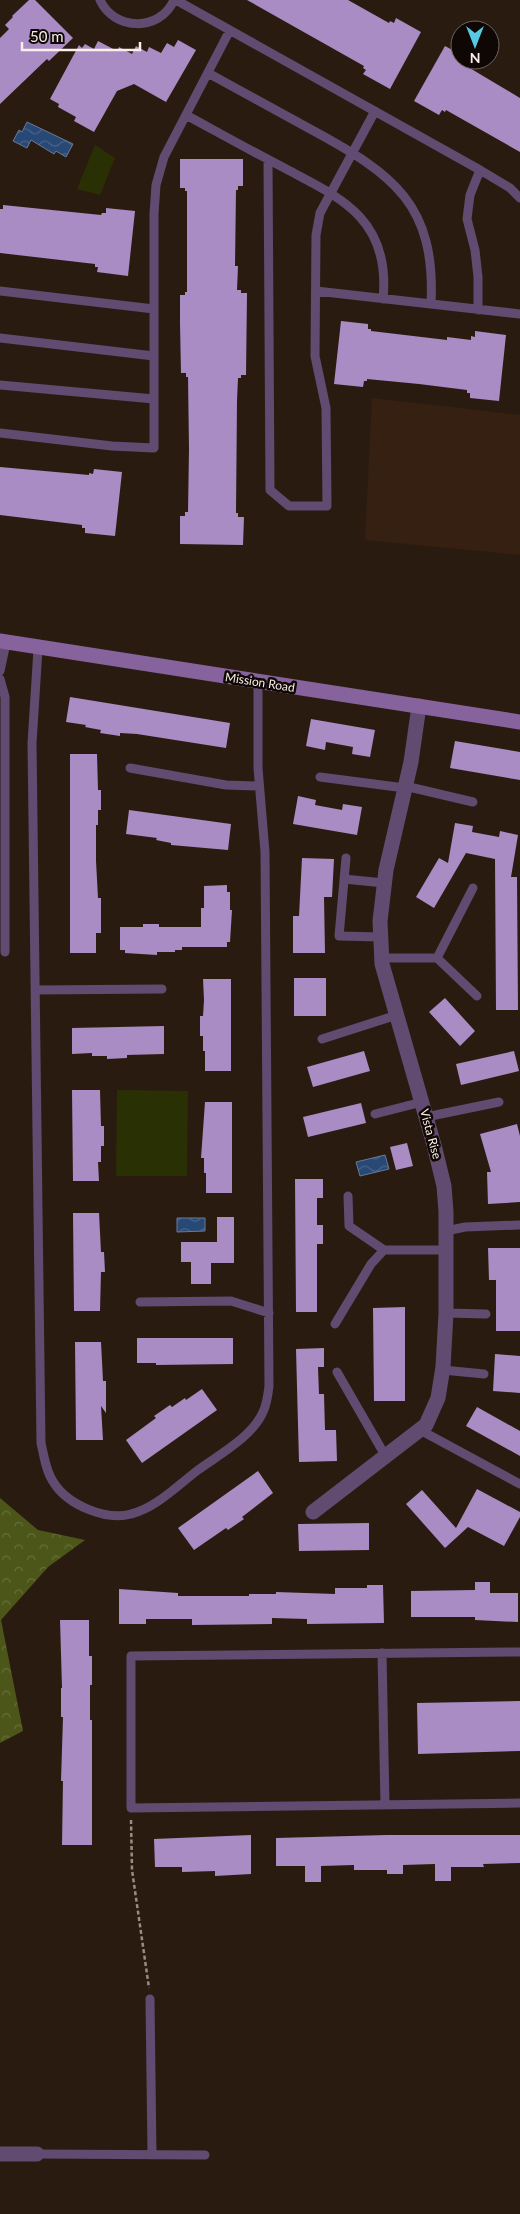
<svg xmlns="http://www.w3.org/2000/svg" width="520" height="2214" viewBox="0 0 520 2214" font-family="Lato,sans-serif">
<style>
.built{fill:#352012}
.forest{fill:url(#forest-crowns)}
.pitch{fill:#293003}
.water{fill:url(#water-waves);stroke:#677a98}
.building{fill:#a88cc3}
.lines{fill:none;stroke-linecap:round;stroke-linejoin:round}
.path{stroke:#998c84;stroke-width:2.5;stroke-dasharray:4 2.5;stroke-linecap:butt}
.lane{stroke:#614b70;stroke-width:9}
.street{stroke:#614b70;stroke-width:15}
.secondary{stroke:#87639e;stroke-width:15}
.labels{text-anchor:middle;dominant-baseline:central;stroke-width:5;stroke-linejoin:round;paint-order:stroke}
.street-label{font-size:12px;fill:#fbf0e9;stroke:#0e0704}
</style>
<defs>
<pattern id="forest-crowns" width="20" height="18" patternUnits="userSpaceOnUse" patternTransform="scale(1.25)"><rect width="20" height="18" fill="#4c5619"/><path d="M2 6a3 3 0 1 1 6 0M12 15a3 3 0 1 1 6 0" fill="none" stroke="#676f3a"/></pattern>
<pattern id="water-waves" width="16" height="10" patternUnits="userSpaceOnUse" patternTransform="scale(1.25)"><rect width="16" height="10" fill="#284875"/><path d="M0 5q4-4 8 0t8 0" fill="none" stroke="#486389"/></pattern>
</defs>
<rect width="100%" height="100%" fill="#2a1b11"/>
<!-- built -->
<path class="built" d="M372 398 520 415V555L365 540Z"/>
<!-- forest -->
<path class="forest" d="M0 1498 38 1530 85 1540 48 1567 1 1620 23 1731 0 1743Z"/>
<!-- pitch -->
<path class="pitch" d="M95 145 115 158 100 195 77 189Z
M117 1090 188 1091 187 1176H116Z"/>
<!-- water -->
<path class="water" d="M27 122 73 144 66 157 56 151 54 154 31 140 27 148 13 141 19 130 22 132Z
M385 1155 389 1169 360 1176 356 1162Z
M177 1218H205V1231L177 1232Z"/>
<!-- building -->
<path class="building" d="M29 0H35L73 38 49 61 47 59 0 104V38L9 29 5 25 13 17 12 16Z
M247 0H348L389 23 390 21 394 23 396 18 421 32 390 89 363 74 366 70 363 68 364 66Z
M178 40 196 50 166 102 134 84 117 91 94 132 74 121 76 117 58 107 59 104 50 99 79 45 82 48 85 44 94 49 98 41 117 51 119 47 132 54 136 46 147 52 149 47 161 53 167 43 174 47Z
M445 46 460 54V60L469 65 468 67 520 98V152L446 110 445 112 442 110 439 115 414 101Z
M180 159H243V186H238V190H236L235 266H238L237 290H241V293H247L246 375H241V378H238L237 401 236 513H238V517H244L243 545 180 544V516H185V512H188L189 449 188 377H186V373H181L180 324V295H185V292H187V191H185V188H180Z
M3 205 101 215 102 213H106V208L135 211 128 276 97 272 98 267H95V264L0 253V209H3Z
M341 321 368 324V329H371V331L447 340V337L471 340V336L475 337V331L506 335 499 401 470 398V393H467V390L419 384 367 379V381H364L363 387 334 384Z
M0 467 89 475V473L93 474 94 469 122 472 115 536 85 533V528H82V525L0 515Z
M70 697 230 723 226 748 137 734 120 733V736L100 733 101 730 85 727 86 725 66 722Z
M311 719 375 730 370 757 352 754 353 747 326 742 325 750 306 746Z
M455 741 520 752V780L450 768Z
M70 754H97L98 790H101V810H98V825H96V861L98 898H101V933H96V953H70Z
M298 796 316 800 315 805 342 810 343 804 362 807 357 835 293 824Z
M129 810 231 824 228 850 171 845V843L156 840 157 838 126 834Z
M455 823 473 826 472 832 499 837 500 831 518 835 511 877H517L518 1010H496L495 859 466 853 434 908 416 897 439 858 448 863Z
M302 858 334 859 332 897H324L325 953H293V916H299Z
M227 885V892H230V910H232L230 942H227V947H182V950H175V952H157V955L125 953V950H120V927H143V924H159V927H201V908H204V886Z
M294 978H326V1016H294Z
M203 979H231V1071H205V1051H203V1036H200V1016H203L204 1000Z
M445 998 475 1031 460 1046 429 1012Z
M164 1026V1054L127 1055V1058L107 1059V1056H92V1053L72 1054V1028Z
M364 1051 370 1071 313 1087 307 1067Z
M514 1051 519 1071 461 1085 456 1064Z
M72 1090H100L101 1126H104V1146H101V1162H98L99 1181H73Z
M205 1102H232V1193H206V1173H204V1158H201Z
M361 1103 366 1123 308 1137 303 1117Z
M517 1124 520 1136V1202L488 1204 487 1172H491L480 1134Z
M407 1143 413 1166 396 1170 390 1147Z
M295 1179H323V1198H317V1225H323V1244H317V1312H296Z
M73 1213H99L101 1252H104L105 1272H101L100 1311H74Z
M217 1217H234V1263H211V1284H191V1262H181V1242H217Z
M488 1248H520V1331H496V1280H489Z
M405 1307V1401H374L373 1308Z
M137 1338H233V1364L156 1365V1363H137Z
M75 1342H101L103 1381H106V1413L101 1406 103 1440H76Z
M324 1348V1367H318L319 1394H324L325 1430H336L337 1461 299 1462 296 1349Z
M495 1354 520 1356V1393L493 1391Z
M202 1389 217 1410 142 1463 126 1440 156 1418 154 1416 170 1405 172 1407 185 1398 186 1400Z
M477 1407 520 1431V1456L466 1426Z
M258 1471 273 1493 242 1517 244 1519 228 1530 226 1528 194 1550 178 1528Z
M477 1489 520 1512V1517L504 1546 468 1527 445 1548 406 1504 422 1490 456 1528Z
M369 1523V1550L299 1551 298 1524Z
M475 1582H490V1593H518V1622L475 1620V1617H411V1591L475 1590Z
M367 1585H383L384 1623 307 1624V1619L272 1618V1624L192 1625V1619H146V1624H119V1589L178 1593V1596H249V1594H276V1592L335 1594V1588H367Z
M60 1620H89V1656H92V1685H90V1720H92V1845H62L63 1781H61L63 1717H61V1688H62Z
M520 1701V1751L418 1754 417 1703Z
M251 1835V1874L215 1876V1871L182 1872V1867H155L154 1839Z
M387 1835H520V1863L483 1864 484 1867H451V1881H435V1864L403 1865V1874H387V1870H354V1865L321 1866V1882H305V1866H276V1838Z"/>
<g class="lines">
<!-- path -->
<path class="path" d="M131 1820 132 1870 149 1988"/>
<!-- lane -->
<path class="lane" d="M100 0C114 31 160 32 174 0
M176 0 480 170 510 188 520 198
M208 73C243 92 277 111 312 130 393 174 436 204 431 304
M186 115C221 134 255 153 290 171 314 184 342 197 360 217 381 240 386 269 383 299
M268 160 270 490 289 506H327L326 408 315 356 316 235 320 213 375 111
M0 291 154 309
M316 291 520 314
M478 310V277L475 250 467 219 470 195 480 170
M0 338 154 356
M0 385 154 399
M0 433 112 446 154 448V214L156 185 164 157 230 30
M38 649 32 743 41 1443C44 1456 46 1472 54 1483 68 1505 106 1521 131 1514 156 1508 178 1485 198 1470 220 1454 252 1437 263 1412 267 1404 268 1395 269 1386L265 852 258 768V682
M0 671 6 643
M0 679 5 697V952
M130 768 226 785 259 786
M320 777 405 788
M405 786 473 802
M346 858 339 936 381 937
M344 879 384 883
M473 888 437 958 477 996
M382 958H437
M35 990 162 989
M322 1039 397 1015
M375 1114 422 1102
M426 1117 499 1102
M348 1196 349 1226 384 1250H446
M446 1231 465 1227 519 1225
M140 1302 231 1301 269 1313
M446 1313 486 1314
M335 1324 371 1264 384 1250
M443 1370 484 1374
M337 1372 386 1457
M420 1430 520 1484
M520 1652 131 1656V1808L520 1803
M382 1653 385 1805
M150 1999 152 2155
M37 2154 205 2155"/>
<!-- street -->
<path class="street" d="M313 1512 426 1425 438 1398 443 1367 446 1313V1212L444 1186 434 1145 382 964 380 921 386 870 411 762 419 706
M0 2154H37"/>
<!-- secondary -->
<path class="secondary" d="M0 641 520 722"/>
</g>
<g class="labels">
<!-- street labels -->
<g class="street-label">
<text transform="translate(260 682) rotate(9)">Mission Road</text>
<text transform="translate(431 1134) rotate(75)">Vista Rise</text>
</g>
</g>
<!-- north arrow -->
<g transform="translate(475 45) rotate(180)"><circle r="24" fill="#0e0704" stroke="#6d6460"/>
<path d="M0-4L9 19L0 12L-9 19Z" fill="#57c9e2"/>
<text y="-8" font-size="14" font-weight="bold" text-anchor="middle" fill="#fbf0e9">N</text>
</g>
<!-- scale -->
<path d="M22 42v8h118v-8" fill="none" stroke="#fbf0e9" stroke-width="2.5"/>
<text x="30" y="42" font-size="15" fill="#fbf0e9" stroke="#0e0704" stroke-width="4" paint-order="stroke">50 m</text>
</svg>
